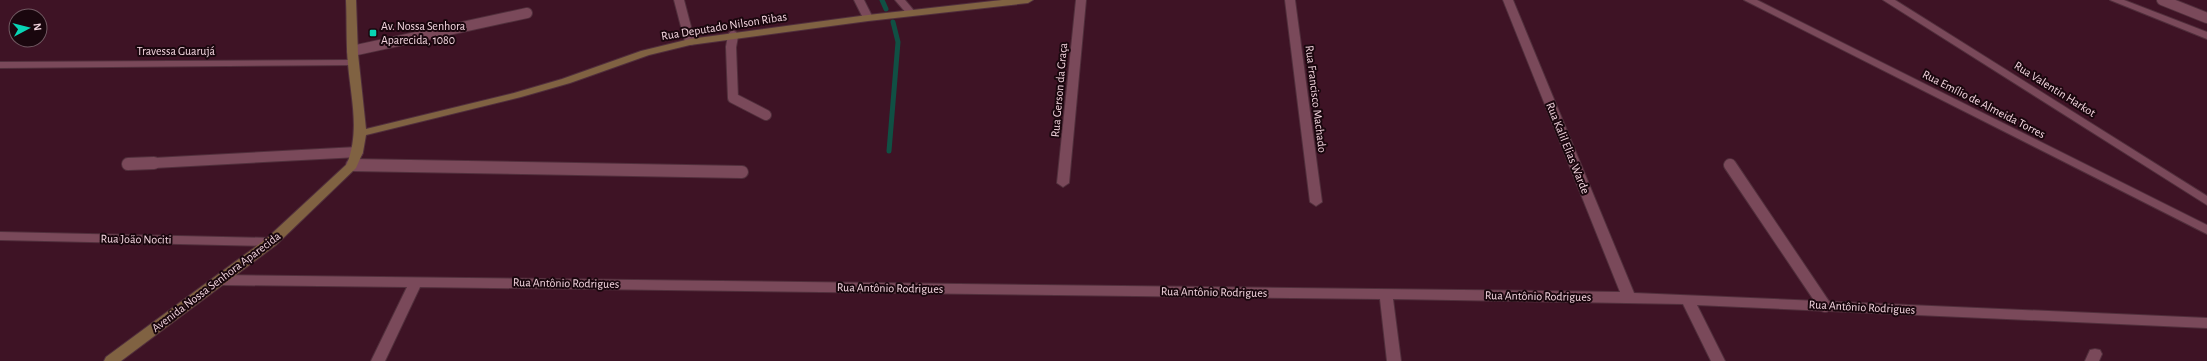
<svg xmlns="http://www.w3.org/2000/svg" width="2207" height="361" viewBox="0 0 2207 361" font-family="'Alegreya Sans',sans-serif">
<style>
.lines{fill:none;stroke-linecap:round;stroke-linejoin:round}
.stream{stroke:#105044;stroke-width:5}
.lane-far1-casing{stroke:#512f3c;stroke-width:12}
.lane-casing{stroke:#512f3c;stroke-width:14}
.street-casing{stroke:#512f3c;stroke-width:2}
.secondary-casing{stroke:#512f3c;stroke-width:2}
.lane-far1{stroke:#7a495a;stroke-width:10}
.lane{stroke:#7a495a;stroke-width:12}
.street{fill:#7a495a;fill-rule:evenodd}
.secondary{fill:#806242;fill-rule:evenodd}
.poi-dot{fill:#08d5b5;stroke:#1a070e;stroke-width:1.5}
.labels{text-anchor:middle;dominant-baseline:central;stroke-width:4;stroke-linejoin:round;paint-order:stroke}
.poi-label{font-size:12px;fill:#f3d5df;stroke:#1a070e;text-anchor:start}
.street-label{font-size:12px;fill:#f3d5df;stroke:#1a070e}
</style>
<rect width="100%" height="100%" fill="#3e1325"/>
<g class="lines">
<!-- stream -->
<path class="stream" d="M882 0 886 9
M889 151 898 42 893 22"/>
<defs>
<path id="lane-far1" d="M2162 0 2207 18
M733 36 731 47 733 98 766 115
M352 51 527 13
M135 164 358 152"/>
<path id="lane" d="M128 164 154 163
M352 165 742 172
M1730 165 1825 306"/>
<path id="street" d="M674 0H684L695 42 694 44 690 45 685 42Z
M854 0H864L873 18 872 20H864Z
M895 0H905L916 13 914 15H908Z
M1076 0H1086L1069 183 1063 187 1057 183Z
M1285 0H1295L1322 202 1316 206 1310 202Z
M1503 0H1513L1634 293 2207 318V328L1697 305 1725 361H1711L1683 304 1393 299 1401 361H1387L1380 299 420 287 385 361H371L407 287 221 285 216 283 214 280 216 277 221 275 1620 292Z
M1744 0H1757L2207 225V234Z
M1883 0H1895L2207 196V205Z
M2110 0H2124L2207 32V39Z
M353 60 357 61 358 63 357 65 0 68V62Z
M0 232 271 238 277 242 271 246 0 240Z
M2095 349 2100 350 2102 354 2099 361H2085L2090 350Z"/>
<path id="secondary" d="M346 0H356L358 54 366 129 514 93 562 79 641 51 690 39 868 15 1002 0H1033L1028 3 868 21 690 45 649 55 570 83 521 97 366 135 363 152 356 168 276 245 121 361H104L106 357 266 239 347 164C360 130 351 99 348 64 346 43 347 21 346 0Z"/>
</defs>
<!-- lane-far1 casing -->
<use href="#lane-far1" class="lane-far1-casing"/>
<!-- lane casing -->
<use href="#lane" class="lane-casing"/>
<!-- street casing -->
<use href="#street" class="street-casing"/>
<!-- secondary casing -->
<use href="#secondary" class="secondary-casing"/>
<!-- lane-far1 -->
<use href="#lane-far1" class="lane-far1"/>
<!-- lane -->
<use href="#lane" class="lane"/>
<!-- street -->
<use href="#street" class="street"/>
<!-- secondary -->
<use href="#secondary" class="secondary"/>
</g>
<!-- markers -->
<rect class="poi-dot" x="369" y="29" width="8" height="8" rx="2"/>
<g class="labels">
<!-- poi labels -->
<g class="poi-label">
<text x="381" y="26">Av. Nossa Senhora<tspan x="381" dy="14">Aparecida, 1080</tspan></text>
</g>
<!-- street labels -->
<g class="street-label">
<text transform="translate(724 26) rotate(-9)">Rua Deputado Nilson Ribas</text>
<text x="176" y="51">Travessa Guarujá</text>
<text transform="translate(2055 89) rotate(32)">Rua Valentin Harkot</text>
<text transform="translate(1059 90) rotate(-85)">Rua Gerson da Graça</text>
<text transform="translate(1316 99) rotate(83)">Rua Francisco Machado</text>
<text transform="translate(1984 104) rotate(27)">Rua Emílio de Almeida Torres</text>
<text transform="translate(1568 148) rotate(68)">Rua Kalil Elias Warde</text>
<text transform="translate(136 239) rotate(1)">Rua João Nociti</text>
<text transform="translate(216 282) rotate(-37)">Avenida Nossa Senhora Aparecida</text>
<text transform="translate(566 283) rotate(1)">Rua Antônio Rodrigues</text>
<text transform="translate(890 288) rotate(1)">Rua Antônio Rodrigues</text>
<text transform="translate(1214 292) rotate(1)">Rua Antônio Rodrigues</text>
<text transform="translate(1538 296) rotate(1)">Rua Antônio Rodrigues</text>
<text transform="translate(1862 307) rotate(3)">Rua Antônio Rodrigues</text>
</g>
</g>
<!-- north arrow -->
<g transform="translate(28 28) rotate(83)"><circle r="19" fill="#1a070e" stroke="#715962"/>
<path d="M0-3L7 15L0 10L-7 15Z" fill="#08d5b5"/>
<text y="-6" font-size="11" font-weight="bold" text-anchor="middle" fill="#f3d5df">N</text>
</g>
</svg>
